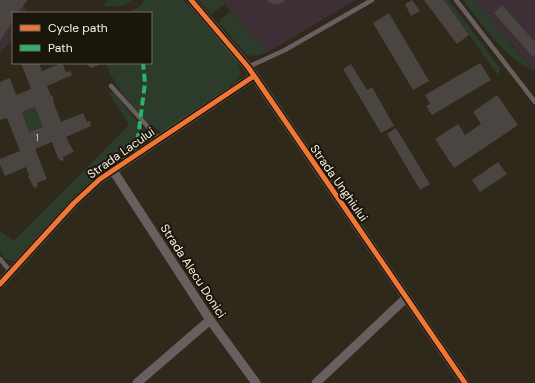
<svg xmlns="http://www.w3.org/2000/svg" width="535" height="383" viewBox="0 0 535 383" font-family="'DM Sans',sans-serif">
<style>
.industrial{fill:#3e2e35}
.green{fill:#2d3b2b}
.building{fill:#4b4542;fill-rule:evenodd}
.lines{fill:none;stroke-linecap:round;stroke-linejoin:round}
.service{stroke:#6a5f60;stroke-width:4.5}
.minor{stroke:#6a5f60;stroke-width:9}
.quiet{stroke:#2db169;stroke-width:4;stroke-dasharray:8 4;stroke-linecap:butt}
.cycleway-casing{stroke:#1a160b;stroke-width:8}
.cycleway{stroke:#f07635;stroke-width:5}
.labels{text-anchor:middle;dominant-baseline:central;stroke-width:4;stroke-linejoin:round;paint-order:stroke}
.number-label{font-size:10px;fill:#cec8bc}
.street-label{font-size:12px;fill:#f9f3e4;stroke:#1a160b}
</style>
<rect width="100%" height="100%" fill="#2e291b"/>
<!-- industrial -->
<path class="industrial" d="M0 0H28L23 6 28 13H13V39L0 53Z
M221 0H356L268 52Z
M474 0H535V71L529 64Z"/>
<!-- green -->
<path class="green" d="M108 0H130L132 1 122 6H103Z
M144 0H183L235 57C238 64 244 72 238 80L162 132C143 123 112 84 106 63H151V13H129L139 7Z
M199 0H221L225 4 211 14Z
M444 0H449L500 68 498 75Z
M463 0H474L535 72C505 57 482 26 463 0Z
M231 11 268 52 256 56 247 55 220 24 221 19Z
M108 91 114 93 150 137 121 157 75 194 14 261 5 259 0 253V231L14 241 129 125C122 111 114 104 108 91Z
M35 107 43 127 29 132 22 112Z"/>
<!-- building -->
<path class="building" d="M0 0H27L18 13H13V21L0 41Z
M266 0H286L278 5 270 3Z
M412 0 420 11 411 16 405 4Z
M424 0H444L469 35 457 44Z
M502 5 535 42V56L533 57 494 13Z
M389 13 429 81 413 90 373 23Z
M21 63H39L42 71 62 63 66 72 70 71 72 75 47 86 51 96 52 95 54 100 53 101 61 122 83 113 87 122 90 121 91 126 66 137 74 152 63 157 64 160 61 161 58 158 52 142 35 149 47 179 37 183 38 186 34 188 28 176 29 175 26 167 5 176 0 165V159L20 151 7 118 0 120V82L10 78 16 95 31 89ZM35 107 43 127 29 132 22 112Z
M86 63H98L99 65 91 68Z
M480 63 491 80 432 115 426 106 430 104 425 95Z
M351 64 367 90 372 87 394 126 381 133 343 69Z
M497 95 518 125 454 168 435 139 458 124 465 135 481 124 473 112Z
M396 128 430 184 420 190 387 134Z
M498 162 507 174 480 192 472 180Z"/>
<g class="lines">
<!-- service -->
<path class="service" d="M456 0 535 102
M248 67 285 50 372 0
M111 86 159 139
M0 259 11 272"/>
<!-- minor -->
<path class="minor" d="M191 0 248 67 465 383
M112 169 210 320 256 383
M0 284 74 203 100 179 254 76
M137 383 210 320
M316 383 406 298"/>
<!-- quiet -->
<path class="quiet" d="M136 153 145 83 143 63"/>
<defs>
<path id="cycleway" d="M191 0 248 67 465 383
M0 284 74 203 100 179 254 76"/>
</defs>
<!-- cycleway casing -->
<use href="#cycleway" class="cycleway-casing"/>
<!-- cycleway -->
<use href="#cycleway" class="cycleway"/>
</g>
<g class="labels">
<!-- number labels -->
<g class="number-label">
<text x="37" y="137">1</text>
</g>
<!-- street labels -->
<g class="street-label">
<text transform="translate(121 153) rotate(-35)">Strada Lacului</text>
<text transform="translate(339 183) rotate(55)">Strada Unghiului</text>
<text transform="translate(193 271) rotate(57)">Strada Alecu Donici</text>
</g>
</g>
<!-- legend -->
<rect x="12" y="12" width="140" height="52" fill="#1a160b" stroke="#736e62"/>
<rect x="20" y="25" width="20" height="6" fill="#f07635" stroke="#736e62"/>
<text x="48" y="32" font-size="12" fill="#f9f3e4">Cycle path</text>
<rect x="20" y="45" width="20" height="6" fill="#2db169" stroke="#736e62"/>
<text x="48" y="52" font-size="12" fill="#f9f3e4">Path</text>
</svg>
